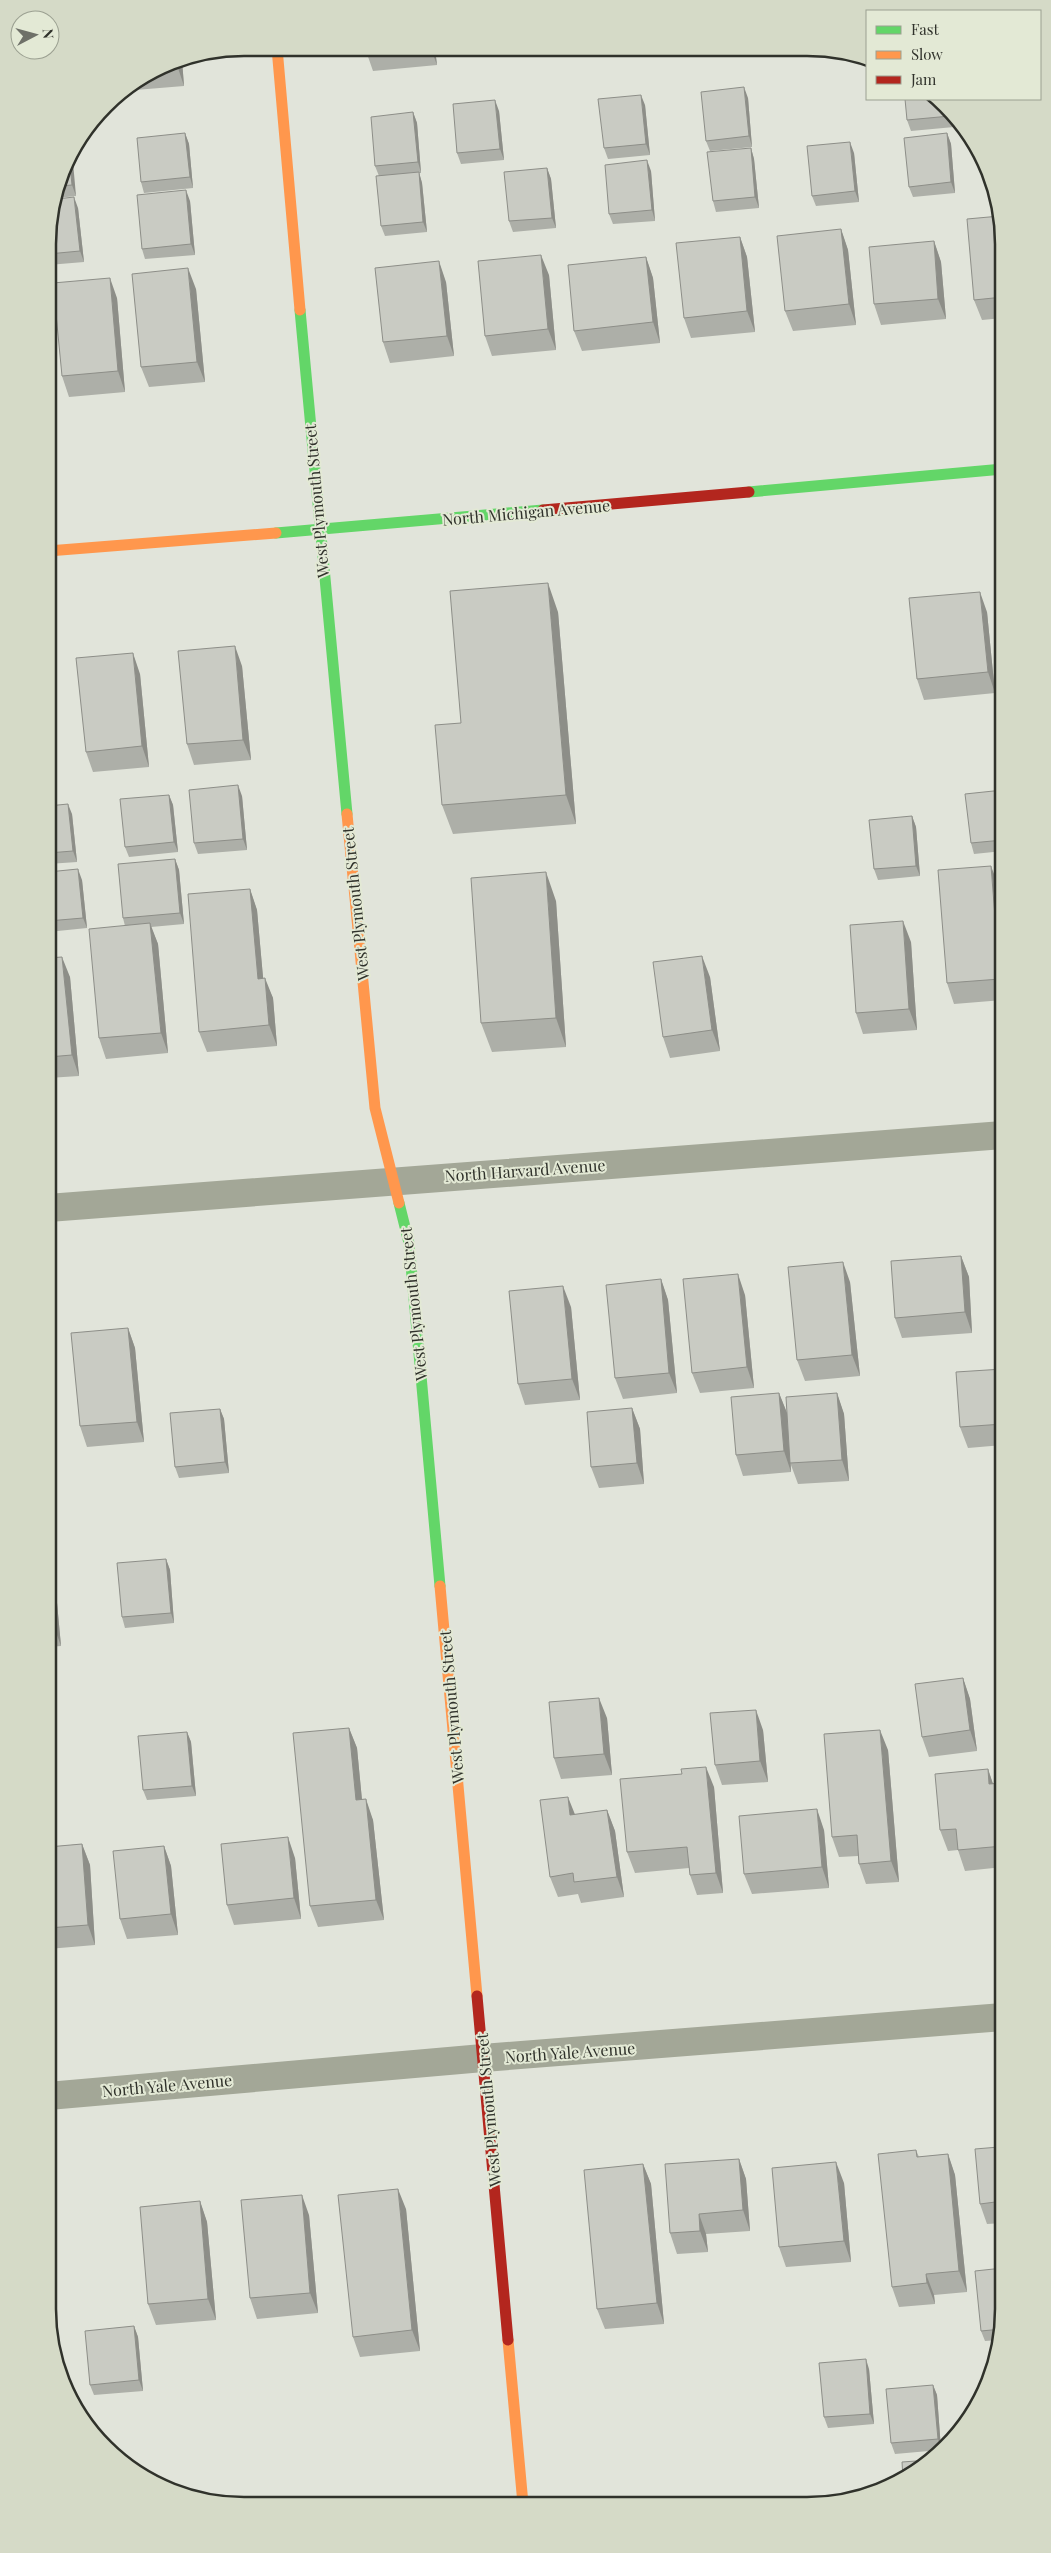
<svg xmlns="http://www.w3.org/2000/svg" width="1051" height="2553" viewBox="0 0 1051 2553" font-family="'Playfair Display',serif">
<style>
.lines{fill:none;stroke-linecap:round;stroke-linejoin:round}
.street{stroke:#a3a797;stroke-width:28}
.fast{stroke:#63d668;stroke-width:11}
.slow{stroke:#ff974d;stroke-width:11}
.jam{stroke:#b3261e;stroke-width:11}
.wall{fill:#adafa8}
.shaded-wall{fill:#8d8e88}
.building{fill:#c9cbc3;stroke:#8d8e88}
.labels{text-anchor:middle;dominant-baseline:central;stroke-width:4;stroke-linejoin:round;paint-order:stroke}
.street-label{font-size:16px;fill:#30322b;stroke:#e3e9d5}
.rim{fill:none;stroke:#30322b;stroke-width:2.5}
</style>
<rect width="100%" height="100%" fill="#e1e4da"/>
<g class="lines">
<!-- street -->
<path class="street" d="M48 1208 1003 1135
M48 2096 483 2058 1003 2017"/>
<!-- fast -->
<path class="fast" d="M300 310 347 814
M749 492 1003 469
M276 533 543 510
M399 1203 409 1243 440 1586"/>
<!-- slow -->
<path class="slow" d="M277 48 300 310
M48 551 276 533
M347 814 375 1108 399 1203
M440 1586 477 1996
M508 2340 523 2504"/>
<!-- jam -->
<path class="jam" d="M543 510 749 492
M477 1996 508 2340"/>
</g>
<!-- wall -->
<path class="wall" d="M365 48 435 49 437 65 373 71Z
M460 49H473L460 50Z
M562 49 611 50 564 55Z
M182 60 184 86 123 91 169 62Z
M748 98 752 147 710 151 706 141Z
M645 105 650 155 608 159 604 148Z
M946 105 953 114 954 127 911 131 907 120Z
M499 111 504 160 461 164 457 153Z
M413 112 417 123 421 173H419L422 183 427 232 385 236 381 226 379 176 375 166Z
M185 133 189 144 193 188 144 193 141 182Z
M947 133 951 144 955 193 913 197 909 187Z
M751 148 754 159 759 208 716 212 713 201Z
M854 153 859 202 816 206 812 196Z
M68 157 76 196 57 198Z
M547 168 551 179 556 228 513 232 509 221Z
M651 171 655 221 613 224 609 214Z
M190 201 195 255 145 259 142 249Z
M78 208 84 262 48 265V231Z
M841 229 848 250 856 325 793 331 785 311Z
M740 237 747 257 755 332 691 338 684 318Z
M934 241 941 262 946 319 881 325 874 304Z
M1004 244 1003 318 982 320 974 300Z
M646 257 653 278 660 343 582 351 574 331Z
M549 275 556 350 492 356 485 336Z
M446 282 454 356 390 363 383 342Z
M196 289 205 382 149 387 141 367Z
M117 298 125 392 69 397 62 376Z
M558 612 576 824 453 834 442 805 461 723Z
M987 612 995 693 924 700 917 679Z
M242 666 251 760 194 765 187 744Z
M140 674 149 767 93 772 86 752Z
M1003 790V851L974 854 971 843Z
M169 795 173 805 178 852 129 857 125 847Z
M242 796 247 850 198 854 194 843Z
M48 806 72 814 77 862 48 864Z
M912 816 916 827 920 876 878 880 874 869Z
M175 859 179 870 184 924 151 927 158 944 168 1053 106 1059 99 1038 125 926 123 918Z
M48 872 82 880 87 928 48 932Z
M999 887 1003 947V1000L954 1004 947 983Z
M250 889 257 910 263 978 273 998 277 1046 207 1052 199 1032Z
M556 901 566 1047 492 1052 481 1023Z
M911 942 917 1030 863 1034 856 1013Z
M48 958 70 977 79 1076 48 1078Z
M710 977 720 1051 670 1058 663 1037Z
M961 1256 969 1277 972 1333 902 1338 895 1318Z
M661 1279 668 1300 677 1393 623 1399 615 1378Z
M850 1282 860 1376 805 1381 797 1360Z
M745 1295 754 1388 700 1393 692 1373Z
M571 1307 580 1400 525 1405 518 1384Z
M128 1328 135 1348 144 1442 87 1447 80 1426Z
M1003 1369V1445L968 1448 960 1427Z
M779 1393 787 1413 837 1393 844 1414 849 1481 798 1484 791 1465V1472L743 1476 736 1455Z
M632 1408 640 1429 644 1484 599 1488 591 1467Z
M220 1409 224 1419 229 1473 179 1478 175 1467Z
M166 1559 170 1570 174 1623 125 1628 122 1617Z
M48 1581H52L56 1592 61 1646 48 1647Z
M963 1678 970 1699 977 1751 929 1757 922 1737Z
M607 1718 612 1775 561 1779 554 1758Z
M349 1728 357 1748 362 1800 373 1820 384 1920 318 1927 310 1906Z
M763 1730 768 1782 722 1785 715 1765Z
M187 1732 191 1742 196 1796 147 1800 143 1790Z
M888 1750 899 1882 866 1884 859 1864 858 1856 839 1857 832 1837Z
M988 1769 993 1784 1003 1783V1867L965 1871 958 1850 948 1851 940 1830Z
M682 1774 714 1787 723 1893 697 1895 690 1875 689 1868 635 1873 627 1852Z
M607 1810 615 1831 624 1897 581 1903 578 1894 558 1897 550 1877 575 1815Z
M824 1830 829 1888 752 1894 744 1874Z
M82 1844 90 1865 95 1945 48 1949V1847Z
M164 1846 171 1866 178 1935 127 1939 120 1919Z
M295 1858 301 1919 234 1925 227 1905Z
M1003 2140V2223L987 2224 980 2204 999 2147Z
M916 2150 919 2157 948 2154 955 2175 967 2292 934 2295 935 2304 899 2307 892 2287Z
M739 2159 746 2179 750 2231 706 2234 708 2252 677 2254 670 2233Z
M643 2164 651 2184 664 2324 605 2329 597 2309Z
M844 2183 851 2262 786 2267 779 2247Z
M200 2201 207 2222 216 2320 156 2325 148 2304Z
M406 2209 420 2351 360 2357 353 2337Z
M309 2215 318 2313 257 2319 250 2298Z
M1003 2322 999 2340 985 2341 981 2331Z
M134 2326 138 2337 143 2391 94 2395 90 2385Z
M869 2369 874 2424 828 2428 824 2417Z
M933 2385 937 2395 941 2449 940 2450 895 2454 891 2443Z"/>
<!-- shaded-wall -->
<path class="shaded-wall" d="M431 49H435L437 65Z
M182 60 184 86 177 65 176 61Z
M744 87 748 98 752 147 749 136Z
M641 95 645 105 650 155 646 144Z
M495 100 499 111 504 160 500 149Z
M950 110 953 114 954 127 950 116Z
M413 112 417 123 421 173 418 162Z
M185 133 189 144 193 188 190 177Z
M947 133 951 144 955 193 951 182Z
M850 142 854 153 859 202 855 191Z
M751 148 754 159 759 208 755 197Z
M72 151 76 196 72 185 69 155Z
M647 160 651 171 655 221 652 210Z
M547 168 551 179 556 228 552 218Z
M419 172 422 183 427 232 423 222Z
M186 190 190 201 195 255 191 244Z
M74 197 78 208 84 262 80 251Z
M841 229 848 250 856 325 849 304Z
M740 237 747 257 755 332 747 311Z
M934 241 941 262 946 319 938 299Z
M541 255 549 275 556 350 548 329Z
M646 257 653 278 660 343 653 322Z
M439 261 446 282 454 356 447 336Z
M188 268 196 289 205 382 197 362Z
M110 278 117 298 125 392 118 371Z
M548 583 558 612 576 824 566 795Z
M980 592 987 612 995 693 988 672Z
M235 646 242 666 251 760 243 740Z
M133 653 140 674 149 767 142 746Z
M238 785 242 796 247 850 243 839Z
M169 795 173 805 178 852 174 842Z
M68 804 72 814 77 862 73 851Z
M912 816 916 827 920 876 916 866Z
M175 859 179 870 184 924 180 913Z
M991 866 999 887 1003 947V988L1000 979Z
M78 869 82 880 87 928 83 918Z
M546 872 556 901 566 1047 556 1018Z
M250 889 257 910 265 999 258 979Z
M903 921 911 942 917 1030 909 1009Z
M150 923 158 944 168 1053 161 1033Z
M702 956 710 977 720 1051 712 1030Z
M62 957 70 977 79 1076 72 1055Z
M265 978 273 998 277 1046 269 1025Z
M961 1256 969 1277 972 1333 965 1312Z
M843 1262 850 1282 860 1376 852 1355Z
M738 1274 745 1295 754 1388 747 1367Z
M661 1279 668 1300 677 1393 669 1373Z
M563 1286 571 1307 580 1400 572 1379Z
M128 1328 135 1348 144 1442 137 1422Z
M779 1393 787 1413 791 1472 784 1451Z
M837 1393 844 1414 849 1481 842 1460Z
M632 1408 640 1429 644 1484 637 1463Z
M220 1409 224 1419 229 1473 225 1462Z
M166 1559 170 1570 174 1623 171 1613Z
M52 1581 56 1592 61 1646 57 1635Z
M963 1678 970 1699 977 1751 970 1730Z
M599 1698 607 1718 612 1775 604 1754Z
M756 1710 763 1730 768 1782 760 1761Z
M349 1728 357 1748 364 1821 356 1800Z
M880 1730 888 1750 899 1882 891 1861Z
M187 1732 191 1742 196 1796 192 1786Z
M706 1767 714 1787 723 1893 716 1873Z
M988 1769 995 1790 989 1784Z
M568 1797 576 1817 570 1815Z
M366 1799 373 1820 384 1920 376 1900Z
M817 1809 824 1830 829 1888 822 1867Z
M607 1810 615 1831 624 1897 617 1877Z
M288 1837 295 1858 301 1919 294 1898Z
M82 1844 90 1865 95 1945 88 1925Z
M164 1846 171 1866 178 1935 171 1914Z
M948 2154 955 2175 967 2292 959 2271Z
M739 2159 746 2179 750 2231 743 2210Z
M836 2162 844 2183 851 2262 844 2241Z
M643 2164 651 2184 664 2324 657 2303Z
M398 2189 406 2209 420 2351 412 2330Z
M302 2195 309 2215 318 2313 310 2293Z
M200 2201 207 2222 216 2320 208 2299Z
M699 2214 706 2234 708 2252 700 2231Z
M926 2274 934 2295 935 2304 927 2283Z
M134 2326 138 2337 143 2391 139 2380Z
M866 2359 869 2369 874 2424 870 2414Z
M933 2385 937 2395 941 2449 938 2439Z"/>
<!-- building -->
<path class="building" d="M365 48H391L366 51Z
M176 61 177 65 162 66 169 62Z
M744 87 749 136 706 141 701 92Z
M641 95 646 144 604 148 598 99Z
M905 99H937L946 105 950 110V116L907 120Z
M495 100 500 149 457 153 453 104Z
M413 112 418 162 375 166 371 117Z
M185 133 190 177 141 182 137 138Z
M947 133 951 182 909 187 904 138Z
M850 142 855 191 812 196 807 146Z
M751 148 755 197 713 201 707 152Z
M69 155 72 185 60 186 68 157Z
M647 160 652 210 609 214 605 165Z
M547 168 552 218 509 221 504 172Z
M419 172 423 222 381 226 376 176Z
M186 190 191 244 142 249 137 195Z
M74 197 80 251 48 254V231L57 199Z
M1000 216 1004 244 1003 297 974 300 967 219Z
M841 229 849 304 785 311 777 236Z
M740 237 747 311 684 318 676 243Z
M934 241 938 299 874 304 869 247Z
M541 255 548 329 485 336 478 261Z
M646 257 653 322 574 331 568 265Z
M439 261 447 336 383 342 375 268Z
M188 268 197 362 141 367 132 274Z
M110 278 118 371 62 376 53 283Z
M548 583 566 795 442 805 435 725 461 723 450 591Z
M980 592 988 672 917 679 909 598Z
M235 646 243 740 187 744 178 651Z
M133 653 142 746 86 752 76 658Z
M238 785 243 839 194 843 189 790Z
M1003 790V840L971 843 965 794Z
M169 795 174 842 125 847 120 799Z
M68 804 73 851 48 853V806Z
M912 816 916 866 874 869 869 820Z
M175 859 180 913 123 918 118 864Z
M991 866 1000 979 947 983 938 870Z
M78 869 83 918 48 921V872Z
M546 872 556 1018 481 1023 471 878Z
M250 889 258 979 265 978 269 1025 199 1032 188 894Z
M903 921 909 1009 856 1013 850 925Z
M150 923 161 1033 99 1038 89 929Z
M702 956 712 1030 663 1037 653 962Z
M62 957 72 1055 48 1057V958Z
M961 1256 965 1312 895 1318 891 1261Z
M843 1262 852 1355 797 1360 788 1267Z
M738 1274 747 1367 692 1373 683 1279Z
M661 1279 669 1373 615 1378 606 1285Z
M563 1286 572 1379 518 1384 509 1291Z
M128 1328 137 1422 80 1426 71 1333Z
M1003 1369V1424L960 1427 956 1372Z
M779 1393 784 1451 736 1455 731 1397Z
M837 1393 842 1460 790 1463 786 1397Z
M632 1408 637 1463 591 1467 587 1412Z
M220 1409 225 1462 175 1467 170 1413Z
M166 1559 171 1613 122 1617 117 1563Z
M48 1581H52L57 1635 48 1636Z
M963 1678 970 1730 922 1737 915 1684Z
M599 1698 604 1754 554 1758 549 1702Z
M756 1710 760 1761 715 1765 710 1713Z
M349 1728 356 1800 366 1799 376 1900 310 1906 293 1733Z
M880 1730 891 1861 859 1864 857 1835 832 1837 824 1734Z
M187 1732 192 1786 143 1790 138 1736Z
M706 1767 716 1873 690 1875 687 1847 627 1852 620 1779 682 1774 681 1769Z
M988 1769 989 1784 1003 1783V1846L958 1850 956 1829 940 1830 935 1774Z
M568 1797 570 1815 607 1810 617 1877 574 1882 573 1873 550 1877 540 1800Z
M817 1809 822 1867 744 1874 739 1816Z
M288 1837 294 1898 227 1905 221 1844Z
M82 1844 88 1925 48 1928V1847Z
M164 1846 171 1914 120 1919 113 1851Z
M999 2140H1003V2201L980 2204 975 2149 999 2147Z
M916 2150 917 2157 948 2154 959 2271 926 2274 927 2283 892 2287 878 2154Z
M739 2159 743 2210 699 2214 700 2231 670 2233 665 2164Z
M836 2162 844 2241 779 2247 772 2168Z
M643 2164 657 2303 597 2309 584 2170Z
M398 2189 412 2330 353 2337 338 2195Z
M302 2195 310 2293 250 2298 241 2200Z
M200 2201 208 2299 148 2304 140 2207Z
M1003 2268V2322L1002 2329 981 2331 975 2271Z
M134 2326 139 2380 90 2385 85 2331Z
M866 2359 870 2414 824 2417 819 2363Z
M933 2385 938 2439 891 2443 886 2389Z
M930 2460 916 2473 903 2478 902 2462Z"/>
<g class="labels">
<!-- street labels -->
<g class="street-label">
<text transform="translate(316 501) rotate(-95)">West Plymouth Street</text>
<text transform="translate(526 512) rotate(-5)">North Michigan Avenue</text>
<text transform="translate(355 904) rotate(-96)">West Plymouth Street</text>
<text transform="translate(525 1170) rotate(-4)">North Harvard Avenue</text>
<text transform="translate(413 1304) rotate(-96)">West Plymouth Street</text>
<text transform="translate(451 1707) rotate(-95)">West Plymouth Street</text>
<text transform="translate(570 2052) rotate(-4)">North Yale Avenue</text>
<text transform="translate(167 2085) rotate(-5)">North Yale Avenue</text>
<text transform="translate(488 2110) rotate(-95)">West Plymouth Street</text>
</g>
</g>
<!-- crop -->
<path d="M0 0H1051V2553H0ZM244 56H807A188 188 0 0 1 995 244V2309A188 188 0 0 1 807 2497H244A188 188 0 0 1 56 2309V244A188 188 0 0 1 244 56Z" fill="#d5dac7" fill-rule="evenodd"/>
<path class="rim" d="M244 56H807A188 188 0 0 1 995 244V2309A188 188 0 0 1 807 2497H244A188 188 0 0 1 56 2309V244A188 188 0 0 1 244 56Z"/>
<!-- legend -->
<rect x="866" y="10" width="175" height="90" fill="#e3e9d5" stroke="#9ba091"/>
<rect x="876" y="26" width="25" height="8" fill="#63d668" stroke="#9ba091"/>
<text x="911" y="35" font-size="15" fill="#30322b">Fast</text>
<rect x="876" y="51" width="25" height="8" fill="#ff974d" stroke="#9ba091"/>
<text x="911" y="60" font-size="15" fill="#30322b">Slow</text>
<rect x="876" y="76" width="25" height="8" fill="#b3261e" stroke="#9ba091"/>
<text x="911" y="85" font-size="15" fill="#30322b">Jam</text>
<!-- north arrow -->
<g transform="translate(35 35) rotate(84)"><circle r="24" fill="#e3e9d5" stroke="#9ba091"/>
<path d="M0-4L9 19L0 12L-9 19Z" fill="#6e7068"/>
<text y="-8" font-size="14" font-weight="bold" text-anchor="middle" fill="#30322b">N</text>
</g>
</svg>
